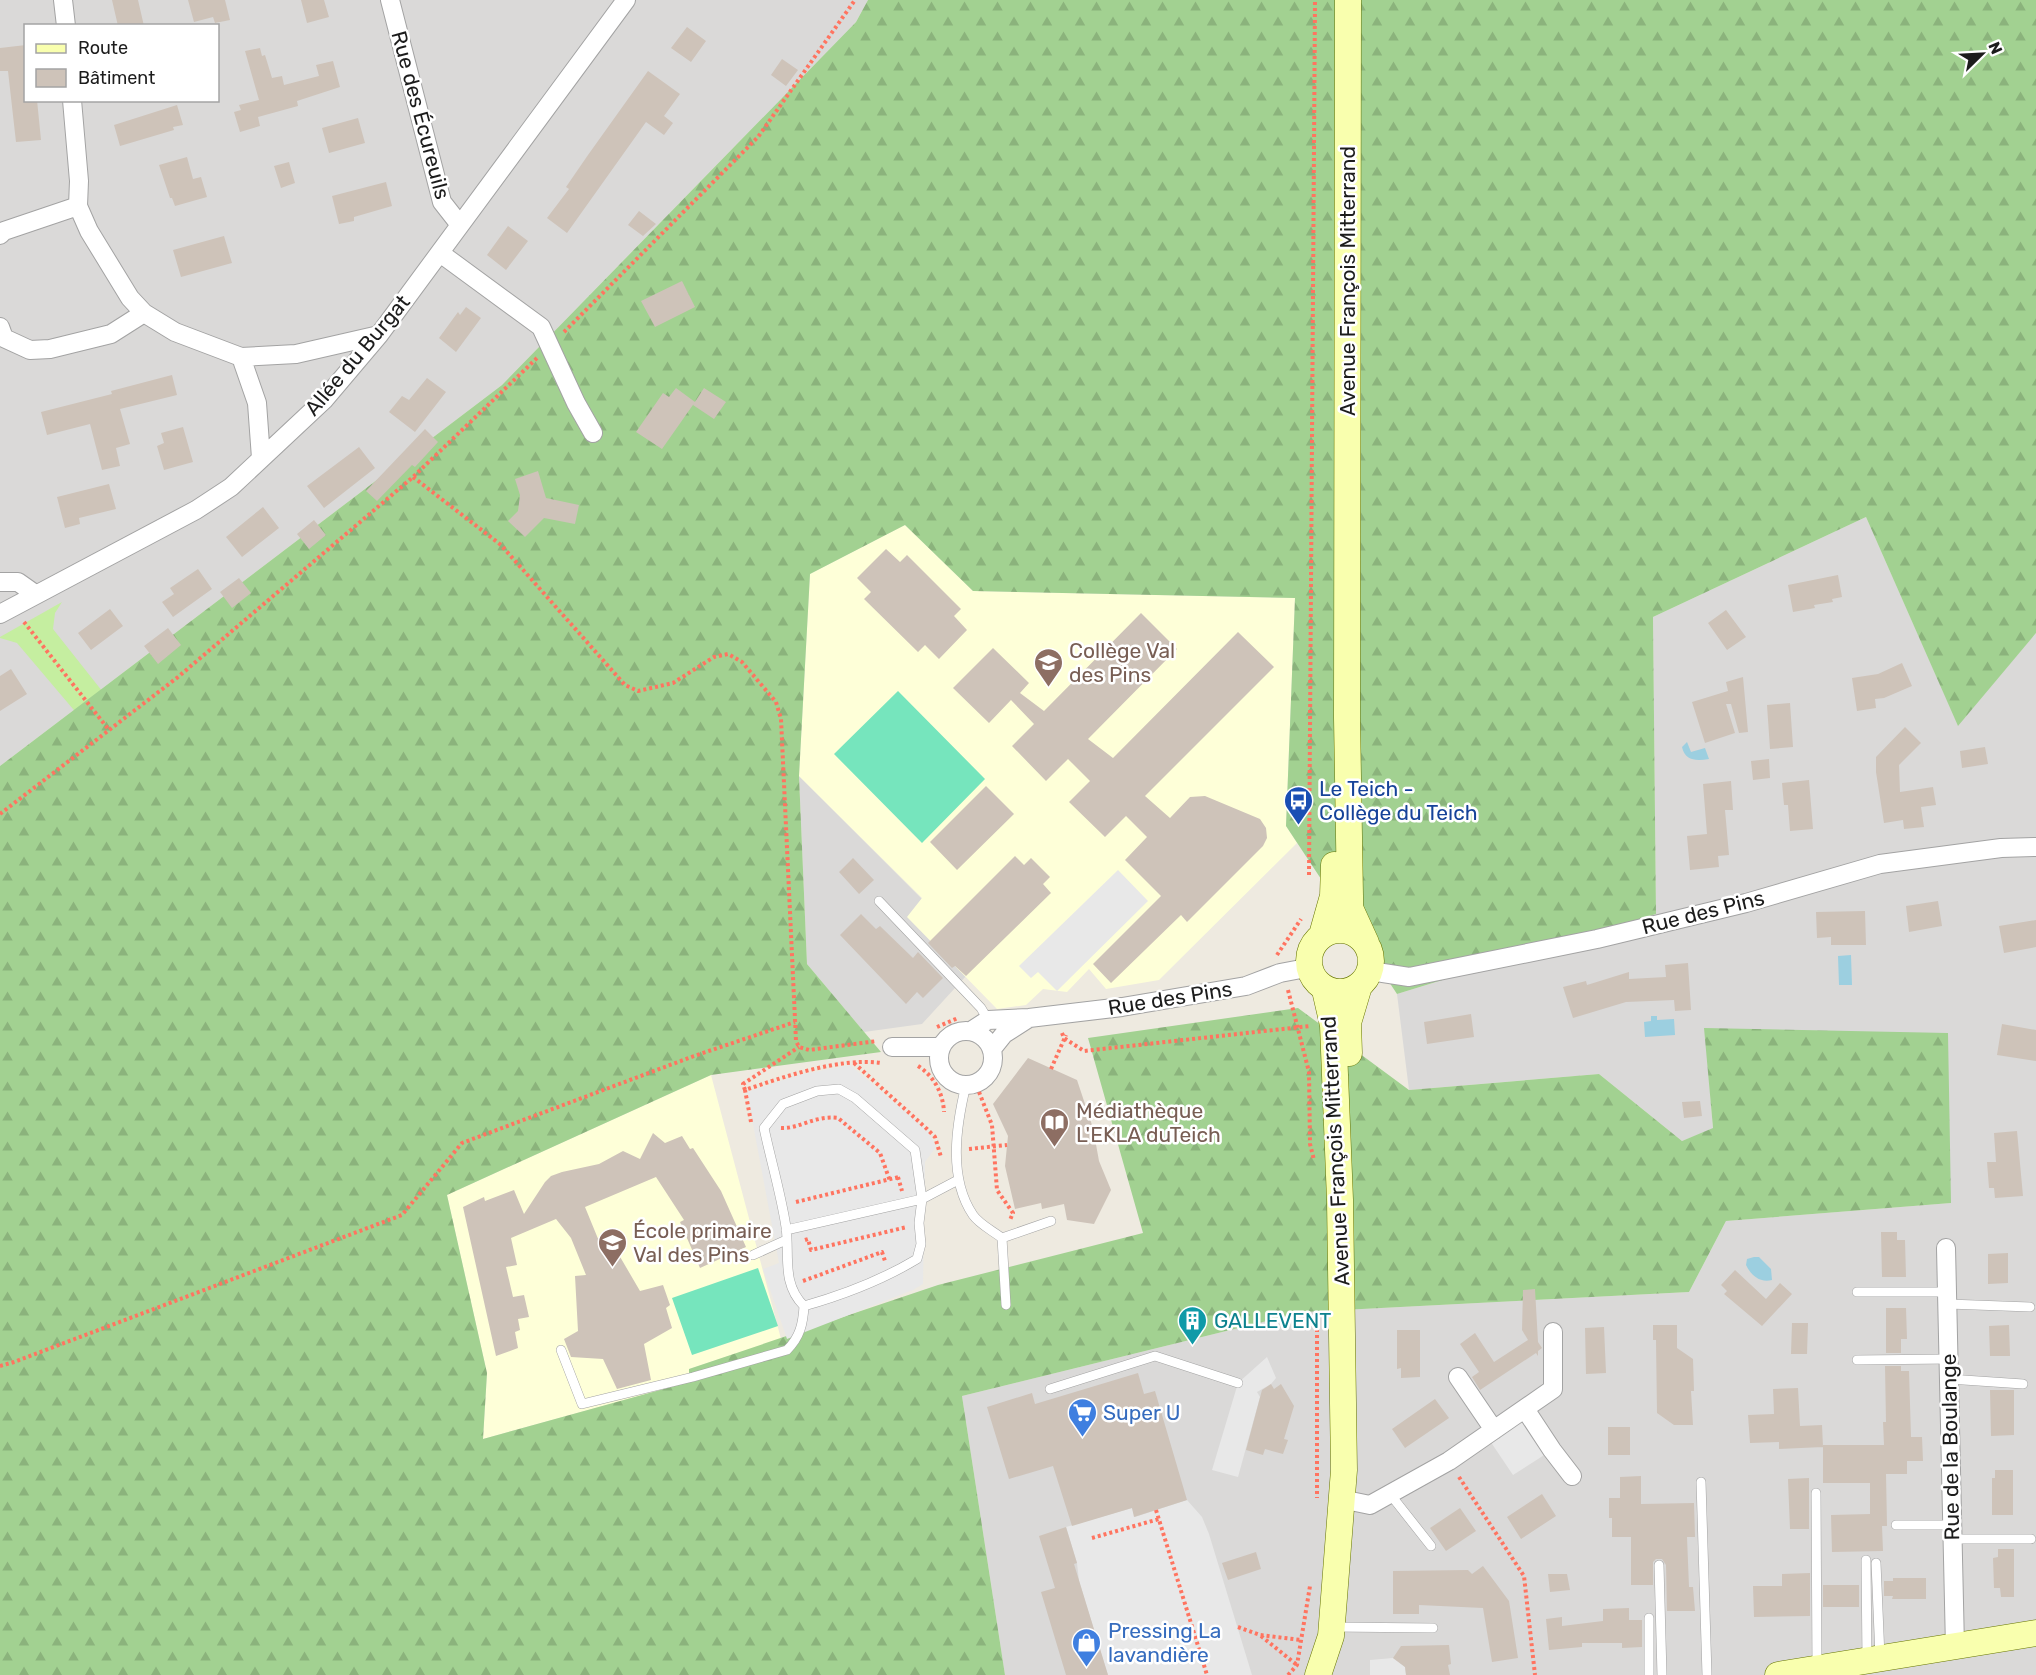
<svg xmlns="http://www.w3.org/2000/svg" width="2036" height="1675" viewBox="0 0 2036 1675" font-family="Rubik,sans-serif">
<style>
.residential{fill:#dad9d8;fill-rule:evenodd}
.education{fill:#feffd8}
.grass{fill:#c5eea0}
.forest{fill:url(#forest-firs)}
.pitch{fill:#76e5bd}
.parking{fill:#e8e8e8}
.water{fill:#9ccfe0}
.building{fill:#cec3b9}
.lines{fill:none;stroke-linecap:round;stroke-linejoin:round}
.service-casing{stroke:#a3a3a3;stroke-width:10}
.minor-casing{stroke:#a3a3a3;stroke-width:20}
.secondary-casing{stroke:#667500;stroke-width:27}
.path{stroke:#ff7460;stroke-width:4;stroke-dasharray:3 3;stroke-linecap:butt}
.service{stroke:#fff;stroke-width:9}
.minor{stroke:#fff;stroke-width:18}
.secondary{stroke:#f9ffae;stroke-width:26}
.labels{text-anchor:middle;dominant-baseline:central;stroke-width:5;stroke-linejoin:round;paint-order:stroke}
.street-label{font-size:21px;fill:#1c1c1c;stroke:#fff}
.education-label{font-size:21px;fill:#785e54;stroke:#fff;text-anchor:start}
.transit-label{font-size:21px;fill:#164399;stroke:#fff;text-anchor:start}
.culture-label{font-size:21px;fill:#0d838f;stroke:#fff;text-anchor:start}
.shop-label{font-size:21px;fill:#366cbe;stroke:#fff;text-anchor:start}
</style>
<defs>
<pattern id="forest-firs" width="22" height="20" patternUnits="userSpaceOnUse" patternTransform="scale(1.5)"><rect width="22" height="20" fill="#a2d191"/><path d="M5 1l3.5 6h-7zM16 11l3.5 6h-7z" fill="#8bb37c"/></pattern>
</defs>
<rect width="100%" height="100%" fill="#eeeae0"/>
<!-- residential -->
<path class="residential" d="M0 0H868L856 22 502 385 0 766ZM26 26H218V100H26Z
M1866 517 1958 725 2036 633V1675H1005L962 1396 1304 1312 1689 1292 1726 1221 1951 1203 1705 1029 1713 1129 1682 1141 1599 1074 1409 1090 1397 994 1656 914 1653 617Z
M799 776 922 899 908 917 966 976 922 1024 864 1032 807 964Z"/>
<!-- education -->
<path class="education" d="M905 525 973 591 1295 598 1286 826 1297 843 1159 980 1106 989 1089 969 1067 992 1043 989 1026 1005 997 1009 907 917 922 898 799 776 810 574Z
M711 1075 781 1339 689 1369 690 1382 483 1439 487 1373 447 1195Z"/>
<!-- grass -->
<path class="grass" d="M62 602 55 613 53 629 110 701 84 722 17 643 0 638V637Z"/>
<!-- forest -->
<path class="forest" d="M868 0H2036V633L1958 726 1866 517 1653 617 1656 914 1397 994 1286 826 1295 598 973 591 905 525 810 574 799 776 807 964 881 1052 711 1075 447 1195 487 1373 483 1439 689 1382V1369L938 1285 1143 1233 1088 1038 1298 1008 1409 1090 1599 1074 1682 1141 1713 1128 1704 1028 1948 1033 1951 1203 1726 1221 1689 1292 1304 1312 962 1396 1005 1675H0V766L502 385 856 22Z"/>
<!-- pitch -->
<path class="pitch" d="M898 691 985 779 922 843 834 754Z
M758 1268 778 1326 692 1355 672 1298Z"/>
<!-- parking -->
<path class="parking" d="M1118 870 1148 901 1057 991 1038 972 1031 978 1019 966Z
M850 1065 929 1132 936 1147 925 1162 923 1284 913 1290 787 1339 763 1269 779 1263 747 1092 798 1075Z
M1267 1357 1276 1378 1271 1384 1257 1392 1260 1397 1238 1477 1212 1470 1238 1383Z
M1525 1409 1552 1450 1513 1475 1486 1435Z
M1187 1500 1202 1517 1209 1534 1252 1675H1108L1079 1581 1077 1563 1066 1527 1132 1508 1135 1517Z
M1393 1658 1405 1667 1406 1675H1370V1660Z"/>
<!-- water -->
<path class="water" d="M1687 742 1691 752 1705 748 1709 759C1696 761 1685 761 1682 747Z
M1851 955 1852 985H1839L1838 956Z
M1651 1016H1657V1020L1674 1019 1675 1035 1645 1037 1644 1022 1651 1021Z
M1754 1257H1759L1771 1269 1772 1280C1759 1283 1751 1275 1746 1265L1747 1259Z"/>
<!-- building -->
<path class="building" d="M112 0H138L144 26H118Z
M188 0H225L230 20 215 23 213 17 194 22Z
M301 0H324L329 17 307 23Z
M687 27 706 41 691 62 671 48Z
M26 45V100H37L41 140 16 142 8 71H0V48Z
M260 48 262 56 265 55 272 78 282 76 284 85 319 76 316 65 333 61 340 87 297 101 298 106 258 117 260 126 240 132 234 112 241 110 239 105 259 100 245 51Z
M782 59 798 70 786 86 771 75Z
M648 71 680 94 664 116 673 123 664 135 646 122 567 233 547 218 569 189 566 187 588 155Z
M177 105 183 125 173 127 174 130 120 146 114 125Z
M358 118 365 143 329 153 322 128Z
M187 157 193 179 201 177 207 197 175 206 172 198H170L159 165Z
M289 162 295 183 281 188 274 166Z
M386 182 392 206 354 217V221L339 224 332 196Z
M639 211 656 224 643 236 628 225Z
M508 226 528 241 506 270 487 255Z
M224 236 232 263 181 277 173 250Z
M682 281 695 307 655 327 641 301Z
M466 307 481 318 456 352 439 338 458 312 460 315Z
M172 375 177 395 120 409 130 444 116 448 120 466 102 470 90 424 47 435 41 412 112 394 111 391Z
M427 378 446 392 415 432 389 412 402 396 409 400Z
M676 388 695 402 662 449 636 432 663 393 669 397Z
M704 388 726 402 714 419 693 405Z
M183 427 193 462 164 470 157 446 164 443 161 433Z
M425 429 438 442 415 467 412 465 377 501 366 491Z
M359 447 375 468 324 508 307 486Z
M538 471 546 498 579 505 575 524 544 518 525 537 508 521 518 511 520 495 515 479Z
M109 484 116 509 79 518 80 524 65 528 57 497Z
M263 507 279 528 242 557 226 537Z
M314 520 326 535 309 549 297 534Z
M886 549 900 562 907 555 961 609 954 616 967 630 939 659 925 645 918 652 864 599 871 592 857 578Z
M198 569 212 589 173 617 162 602 174 594 170 588Z
M1838 575 1842 597 1832 599 1833 602 1814 605 1815 608 1793 612 1788 585Z
M239 578 251 593 232 608 220 592Z
M110 609 123 626 91 650 78 633Z
M1726 610 1746 637 1727 650 1708 623Z
M1141 613 1177 649 1088 739 1113 758 1238 632 1274 667 1145 796 1170 818 1190 797 1205 796 1260 819 1266 828 1267 838 1263 846 1187 922 1181 915 1111 983 1093 964 1161 896 1125 860 1147 837 1126 816 1105 837 1069 802 1090 781 1068 759 1046 781 1012 746 1034 724 1011 700 989 723 953 688 993 648 1029 683 1020 693 1044 711Z
M168 628 181 645 158 664 144 646Z
M1902 663 1912 686 1884 698 1875 699 1876 708 1857 711 1852 678 1878 674Z
M11 669 27 694 0 711V676Z
M1743 677 1748 732 1739 733 1731 704H1726L1735 733 1705 743 1692 702 1728 691 1726 682Z
M1790 703 1793 747 1770 749 1767 705Z
M1905 727 1921 743 1899 765 1900 792 1933 787 1936 805 1921 807 1924 827 1904 829 1903 820 1884 823 1876 772V757Z
M1985 747 1988 764 1962 768 1960 751Z
M1769 759 1770 778 1753 780 1751 761Z
M1809 780 1813 829 1790 831 1788 805H1784L1782 783Z
M1731 781 1733 810H1725L1729 855 1718 856 1719 867 1690 870 1687 836 1707 834 1703 784Z
M986 786 1014 814 957 870 930 842Z
M1015 856 1024 865 1031 858 1050 877 1043 884 1051 893 966 976 955 966 952 968 928 943Z
M853 858 874 880 859 894 839 872Z
M1938 901 1942 926 1909 932 1906 906Z
M1865 911 1866 945H1831V937L1817 938 1816 912Z
M861 914 876 929 880 926 913 958 918 952 943 978 923 998 917 992 906 1004 840 935Z
M2036 920V947L2004 953 1999 926Z
M1688 963 1691 1010 1675 1011 1674 1000 1626 1002 1573 1018 1563 987 1586 981 1587 985 1629 972V979L1666 977 1665 965Z
M1471 1014 1474 1037 1427 1044 1424 1022Z
M2002 1024 2036 1030V1061L1997 1055Z
M1028 1058 1077 1080 1093 1128 1099 1161 1111 1190 1094 1224 1067 1220 1064 1204 1042 1209 1041 1203 1015 1209 1005 1166 1008 1136 993 1104Z
M1700 1101 1702 1116 1684 1118 1682 1102Z
M2017 1131 2023 1196 1995 1198 1994 1188H1989L1987 1162H1996L1994 1133Z
M653 1133 665 1143 682 1136 690 1149 693 1148 721 1191 746 1247 700 1268 680 1222 684 1220 656 1177 585 1207 601 1246 612 1243 640 1291 663 1285 670 1305 666 1308 672 1328 644 1344 651 1380 617 1389 603 1359 571 1357 564 1339 578 1331 575 1276 586 1275 571 1238 556 1219 511 1238 517 1265 506 1267 513 1297 524 1295 529 1317 518 1319 520 1330 515 1332 518 1348 496 1356 463 1207 484 1197 485 1201 514 1190 524 1214 545 1182 551 1176 562 1172 599 1164 623 1151 640 1159Z
M1881 1232H1897V1240H1905L1906 1277H1882Z
M2008 1253V1283L1988 1284V1254Z
M1735 1270 1766 1299 1780 1283 1792 1294 1762 1326 1724 1294 1727 1291 1721 1285Z
M1535 1289 1538 1342 1542 1348 1538 1351V1356L1536 1353 1480 1390 1472 1377 1479 1372 1460 1344 1475 1333 1494 1362 1528 1340 1522 1330 1523 1290Z
M1886 1308H1906L1907 1339H1901V1353H1886Z
M1792 1323H1808L1807 1354H1791Z
M1653 1325H1677V1348L1693 1359 1694 1391H1691L1693 1425H1674L1657 1413 1656 1340H1653Z
M2009 1325 2010 1356H1990L1989 1326Z
M1604 1327 1606 1373 1586 1374 1585 1328Z
M1397 1330H1420V1377L1401 1378V1368L1397 1369Z
M1885 1366H1901V1371H1909L1911 1437H1922L1923 1461H1907V1474H1886L1887 1526H1882L1883 1551 1832 1552 1831 1515 1870 1514V1483H1823V1445H1884L1883 1422H1886Z
M1138 1373 1144 1394 1155 1391 1187 1500 1134 1517 1132 1508 1072 1526 1053 1466 1009 1479 987 1407 1032 1393 1035 1404Z
M1271 1384 1274 1389 1281 1384 1294 1406 1284 1439 1288 1440 1283 1454 1265 1449 1263 1455 1246 1450 1262 1390Z
M1798 1388 1800 1426 1822 1425 1823 1447 1779 1449V1442L1750 1443 1748 1415 1774 1414 1773 1389Z
M1990 1390H2014V1435L1991 1436Z
M1435 1399 1449 1418 1405 1448 1392 1429Z
M1608 1427H1630V1455H1608Z
M1995 1470H2013V1515H1992V1478H1995Z
M1641 1476V1504L1694 1503 1695 1537H1687L1689 1587H1693L1695 1611H1667L1666 1565 1662 1559H1656L1653 1562V1585H1631V1537H1612V1518H1609V1498H1620V1477Z
M1809 1478V1529H1790L1788 1479Z
M1542 1494 1556 1516 1521 1539 1507 1517Z
M1460 1508 1476 1531 1446 1551 1430 1528Z
M1066 1527 1077 1563 1074 1564 1108 1675H1066L1041 1592 1055 1588 1039 1536Z
M1998 1549H2014V1597H2001L2000 1588H1994L1993 1558 1998 1557Z
M1256 1552 1261 1569 1228 1580 1222 1563Z
M1483 1566 1509 1601 1518 1658 1492 1662 1483 1608 1419 1605V1614H1393V1571L1468 1570 1472 1574Z
M1810 1573V1616L1754 1617 1753 1586H1782V1574Z
M1548 1574H1567L1570 1590 1550 1592Z
M1893 1578H1926V1599H1892L1893 1596H1884V1581H1893Z
M1823 1585H1859V1607H1823Z
M1629 1608V1620H1642V1647L1622 1648V1643H1582V1647L1549 1650 1546 1619 1562 1617V1626L1603 1621V1609Z
M1449 1645 1451 1664 1448 1665 1450 1675H1406L1405 1667 1393 1658 1401 1646Z"/>
<g class="lines">
<defs>
<path id="service" d="M879 901 981 1008 988 1020
M966 1085C956 1126 948 1178 973 1215 979 1224 993 1231 1002 1238L1051 1221
M839 1089 855 1098 915 1150 922 1199 919 1223 921 1244 917 1259C882 1280 843 1295 804 1306 781 1283 790 1255 786 1227 781 1194 771 1161 764 1128L783 1104 817 1091Z
M786 1230 922 1199 958 1180
M1002 1238 1006 1305
M753 1255 786 1240
M1857 1292H1947
M1948 1304 2030 1307
M561 1350 582 1404 693 1377 787 1350C800 1337 803 1324 804 1306
M1857 1360 1949 1359
M1949 1379 2023 1384
M1050 1389 1155 1356 1238 1383
M1701 1482 1707 1675
M1816 1493 1817 1667
M1390 1494 1431 1546
M1896 1525H1952
M1952 1539H2031
M1866 1560 1867 1660
M1876 1563 1880 1657
M1659 1565 1662 1675
M1333 1627 1433 1628
M1649 1675V1618"/>
<path id="minor" d="M63 0 66 26
M390 0 442 202 460 225
M72 100 79 181 78 206 89 231 130 298 144 313 175 332 241 357 296 354 379 335
M0 235 4 231 78 206
M440 253 541 327 576 403 593 433
M0 327 4 338 30 350 50 349 111 334 144 313
M241 357 257 403 261 458
M0 582H18L35 594
M0 614 196 510 231 487 324 400 379 335 626 0
M1370 971 1409 977 1597 939 1746 903 1880 864 2001 848 2036 847
M939 1058a27 27 0 1 1 54 0a27 27 0 1 1-54 0Z
M971 1031 988 1020 1029 1018 1122 1007 1246 986 1280 973 1301 969H1309
M892 1047H940
M992 1049 1004 1034 1029 1018
M1946 1248 1955 1647
M1458 1377 1494 1430
M1525 1409 1552 1450 1572 1476
M1341 1499 1370 1505 1449 1461 1553 1389V1332"/>
<path id="secondary" d="M1348 0 1347 718 1350 896V908L1366 943
M1309 961a31 31 0 1 1 62 0a31 31 0 1 1-62 0Z
M1322 935 1333 896 1334 865
M1349 1053 1348 1023 1359 986
M1318 1675 1331 1636 1344 1470 1340 1200 1333 1025 1325 990
M1778 1675 2036 1633"/>
</defs>
<!-- service casing -->
<use href="#service" class="service-casing"/>
<!-- minor casing -->
<use href="#minor" class="minor-casing"/>
<!-- secondary casing -->
<use href="#secondary" class="secondary-casing"/>
<!-- path -->
<path class="path" d="M564 332 758 137 855 0
M413 477 501 545 625 685 638 691 673 683 714 657 728 654 742 662 776 702 781 719 796 1041 799 1047 809 1050 877 1041
M24 622 109 730
M0 814 178 677 413 477 537 358
M1309 875 1315 0
M1277 955 1301 919
M1288 990 1309 1072 1310 1144 1314 1160
M937 1027 958 1018
M1062 1033 1064 1038 1084 1051 1310 1026
M854 1063 927 1129 935 1137 941 1157
M918 1066C934 1076 943 1093 944 1112
M1051 1069 1066 1035
M745 1090 743 1084 799 1047
M979 1092 992 1125 997 1190 1013 1213 1010 1220
M751 1122 745 1090C783 1077 841 1057 881 1063
M781 1128C799 1129 815 1115 838 1118L880 1153 890 1181
M969 1149 1007 1145
M898 1177 902 1191
M796 1202 899 1177
M805 1240 808 1239 811 1250 907 1227
M803 1281 882 1252 885 1261
M1317 1311V1498
M0 1366 14 1362 402 1215 462 1143 694 1056 795 1022
M1459 1477 1524 1576 1535 1675
M1156 1510 1207 1675
M1092 1538 1159 1519
M1238 1627 1260 1635 1301 1640
M1261 1636 1297 1665
M1288 1675 1297 1665 1310 1586"/>
<!-- service -->
<use href="#service" class="service"/>
<!-- minor -->
<use href="#minor" class="minor"/>
<!-- secondary -->
<use href="#secondary" class="secondary"/>
</g>
<!-- icons -->
<defs>
<symbol id="school-pin" viewBox="-11 -11 22 30"><path d="M0 17L-7.5 6A9.5 9.5 0 1 1 7.5 6Z" fill="#8d6e63" stroke="#fff"/><path d="M0-5L7-2L0 1L-7-2ZM-4 1L0 2.5L4 1V4Q0 6-4 4Z" fill="#fff"/></symbol>
<symbol id="bus-pin" viewBox="-11 -11 22 30"><path d="M0 17L-7.5 6A9.5 9.5 0 1 1 7.5 6Z" fill="#1a4fb4" stroke="#fff"/><path d="M-5-6H5V4H4V6H2V4H-2V6H-4V4H-5ZM-3.5-4V0h7V-4ZM-3.5 1.2v1.5H-2V1.2ZM2 1.2v1.5H3.5V1.2Z" fill="#fff"/></symbol>
<symbol id="library-pin" viewBox="-11 -11 22 30"><path d="M0 17L-7.5 6A9.5 9.5 0 1 1 7.5 6Z" fill="#8d6e63" stroke="#fff"/><path d="M-6-4Q-3-5.5-.7-3.5V5Q-3 3-6 4ZM6-4Q3-5.5 .7-3.5V5Q3 3 6 4Z" fill="#fff"/></symbol>
<symbol id="building-pin" viewBox="-11 -11 22 30"><path d="M0 17L-7.5 6A9.5 9.5 0 1 1 7.5 6Z" fill="#0f9aa8" stroke="#fff"/><path d="M-4-6H4V6H1V3H-1V6H-4ZM-2.5-4.3h1.7v1.8h-1.7ZM.8-4.3h1.7v1.8H.8ZM-2.5-1h1.7V.8h-1.7ZM.8-1h1.7V.8H.8Z" fill="#fff"/></symbol>
<symbol id="supermarket-pin" viewBox="-11 -11 22 30"><path d="M0 17L-7.5 6A9.5 9.5 0 1 1 7.5 6Z" fill="#3f7fe0" stroke="#fff"/><path d="M-6-5.5h2.5l.6 2H6L4.5 2H-2.5L-4.4-4H-6ZM-1.5 3.2a1.3 1.3 0 1 0 .1 0ZM3 3.2a1.3 1.3 0 1 0 .1 0Z" fill="#fff"/></symbol>
<symbol id="shop-pin" viewBox="-11 -11 22 30"><path d="M0 17L-7.5 6A9.5 9.5 0 1 1 7.5 6Z" fill="#3f7fe0" stroke="#fff"/><path d="M-5-2.5h2.3a2.7 3.5 0 0 1 5.4 0H5L5.5 6h-11ZM-1.5-2.5h3a1.5 2.3 0 0 0-3 0Z" fill="#fff"/></symbol>
</defs>
<g fill-rule="evenodd">
<use href="#school-pin" x="1032" y="646" width="33" height="45"/>
<use href="#bus-pin" x="1282" y="784" width="33" height="45"/>
<use href="#library-pin" x="1038" y="1106" width="33" height="45"/>
<use href="#school-pin" x="596" y="1226" width="33" height="45"/>
<use href="#building-pin" x="1176" y="1304" width="33" height="45"/>
<use href="#supermarket-pin" x="1066" y="1396" width="33" height="45"/>
<use href="#shop-pin" x="1070" y="1626" width="33" height="45"/>
</g>
<g class="labels">
<!-- street labels -->
<g class="street-label">
<text transform="translate(421 115) rotate(75)">Rue des Écureuils</text>
<text transform="translate(1347 281) rotate(-90)">Avenue François Mitterrand</text>
<text transform="translate(357 355) rotate(-50)">Allée du Burgat</text>
<text transform="translate(1703 912) rotate(-14)">Rue des Pins</text>
<text transform="translate(1170 998) rotate(-9)">Rue des Pins</text>
<text transform="translate(1335 1151) rotate(-93)">Avenue François Mitterrand</text>
<text transform="translate(1950 1447) rotate(-91)">Rue de la Boulange</text>
</g>
<!-- education labels -->
<g class="education-label">
<text x="1069" y="650">Collège Val<tspan x="1069" dy="24">des Pins</tspan></text>
<text x="1076" y="1110">Médiathèque<tspan x="1076" dy="24">L'EKLA duTeich</tspan></text>
<text x="633" y="1230">École primaire<tspan x="633" dy="24">Val des Pins</tspan></text>
</g>
<!-- transit labels -->
<g class="transit-label">
<text x="1319" y="788">Le Teich -<tspan x="1319" dy="24">Collège du Teich</tspan></text>
</g>
<!-- culture labels -->
<g class="culture-label">
<text x="1214" y="1320">GALLEVENT</text>
</g>
<!-- shop labels -->
<g class="shop-label">
<text x="1103" y="1412">Super U</text>
<text x="1108" y="1630">Pressing La<tspan x="1108" dy="24">lavandière</tspan></text>
</g>
</g>
<!-- legend -->
<rect x="24" y="24" width="195" height="78" fill="#ffffff" stroke="#a4a4a4" stroke-width="1.5"/>
<rect x="36" y="44" width="30" height="9" fill="#f9ffae" stroke="#a4a4a4" stroke-width="1.5"/>
<text x="78" y="54" font-size="18" fill="#1c1c1c">Route</text>
<rect x="36" y="69" width="30" height="18" fill="#cec3b9" stroke="#a4a4a4" stroke-width="1.5"/>
<text x="78" y="84" font-size="18" fill="#1c1c1c">Bâtiment</text>
<!-- north arrow -->
<g transform="translate(1982 54) rotate(66)" stroke="#ffffff" stroke-width="4.5" paint-order="stroke">
<path d="M0-4.5L10 22L0 15L-10 22Z" fill="#1c1c1c"/>
<text y="-9" font-size="16" font-weight="bold" text-anchor="middle" fill="#1c1c1c">N</text>
</g>
</svg>
